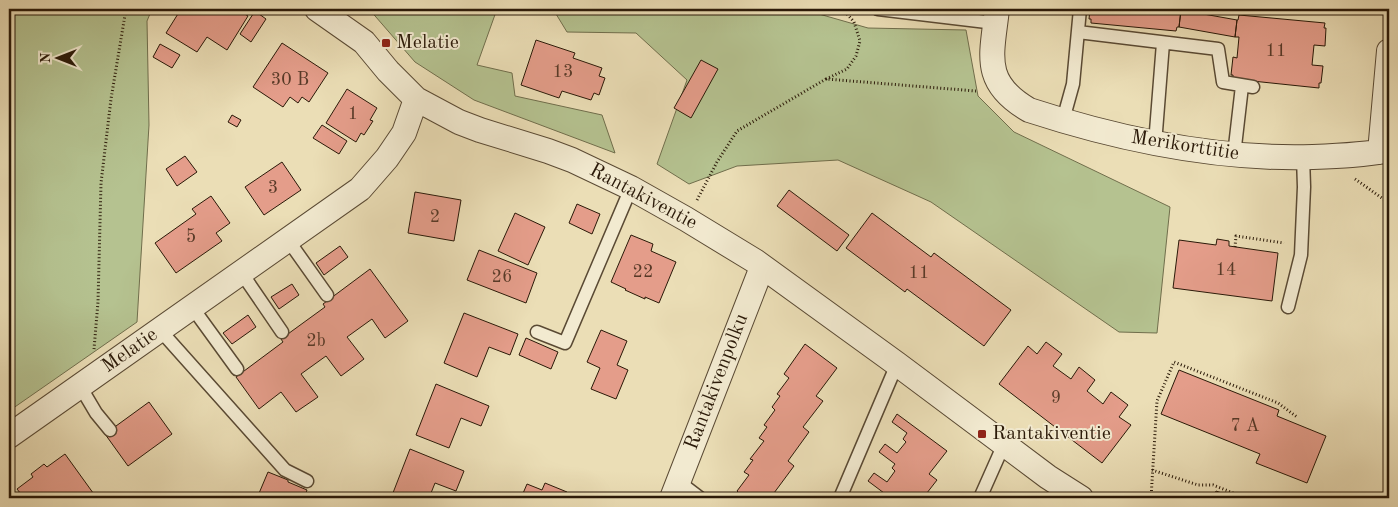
<svg xmlns="http://www.w3.org/2000/svg" width="1398" height="507" viewBox="0 0 1398 507" font-family="'Old Standard TT',serif">
<style>
.green{fill:#b5c290;stroke:#706e4c}
.building{fill:#e49d8a;stroke:#2a1908}
.lines{fill:none;stroke-linecap:round;stroke-linejoin:round}
.lane-casing{stroke:#5a4a34;stroke-width:15}
.street-casing{stroke:#5a4a34;stroke-width:26}
.path{stroke:#2a1908;stroke-width:3;stroke-dasharray:1 2.5;stroke-linecap:butt}
.lane{stroke:#f2ead0;stroke-width:12}
.street{stroke:#f2ead0;stroke-width:24}
.poi-dot{fill:#8f2418;stroke:#f2ead0;stroke-width:2}
.labels{text-anchor:middle;dominant-baseline:central;stroke-width:4;stroke-linejoin:round;paint-order:stroke}
.number-label{font-size:18px;fill:#583a28}
.poi-label{font-size:20px;fill:#2a1908;stroke:#f2ead0;text-anchor:start}
.street-label{font-size:20px;fill:#2a1908;stroke:#f2ead0}
</style>
<rect width="100%" height="100%" fill="#ebdeb6"/>
<filter id="stains"><feTurbulence type="fractalNoise" baseFrequency=".004" numOctaves="4"/><feColorMatrix values="0 0 0 0 .2 0 0 0 0 .09 0 0 0 0 .02 0 0 0 .5 -.17"/></filter>
<radialGradient id="worn" r=".72"><stop offset=".6" stop-color="#630" stop-opacity="0"/><stop offset="1" stop-color="#630" stop-opacity=".3"/></radialGradient>
<!-- green -->
<path class="green" d="M9 9H152L147 21 149 125 137 322 9 411Z
M369 9H497L477 65 512 73 515 96 602 115 615 153 474 100 415 62Z
M553 9H811L812 12 868 28 966 30 978 96 1014 132 1170 207 1157 333 1119 332 931 202 838 160 737 166 689 184 657 164 687 80 636 33 567 32Z"/>
<!-- building -->
<path class="building" d="M181 9H236L248 16 227 50 207 37 197 52 166 33Z
M1090 9H1172L1181 10 1179 27H1177L1176 31 1091 23V19H1089Z
M1181 10 1237 20 1235 37 1179 27Z
M255 11 266 19 251 42 240 34Z
M1239 15 1325 23 1324 28H1326L1325 46 1314 45 1312 65 1323 66 1321 83H1319V88L1233 79V75H1231L1233 57 1237 58 1239 37H1235L1237 20H1238Z
M536 40 575 53 573 58 602 68 599 76 605 78 599 95 594 93 591 100 562 91 559 98 521 85Z
M282 43 328 73 309 102 302 97 298 103 290 97 283 107 253 87Z
M160 44 180 55 172 68 153 57Z
M701 60 718 69 691 118 674 108Z
M347 89 377 108 370 120 373 121 364 135 361 133 356 142 326 123Z
M232 115 241 120 237 127 228 122Z
M322 125 347 141 339 154 313 138Z
M185 156 197 172 177 186 166 169Z
M282 162 301 190 264 215 245 187Z
M789 190 849 235 837 251 777 206Z
M415 192 461 200 454 241 408 233Z
M211 196 230 223 216 233 222 241 176 273 155 243 196 214 192 209Z
M577 204 600 214 592 234 569 223Z
M515 213 545 227 528 265 498 251Z
M872 213 931 257 934 253 1011 310 984 346 907 289 905 292 846 248Z
M631 235 653 244 651 251 676 262 659 303 645 297V299L625 290 626 289 611 282Z
M1217 239 1229 241V246L1278 253 1272 301 1173 288 1179 240 1216 245Z
M340 246 348 257 324 275 316 263Z
M479 250 537 273 526 303 467 280Z
M370 269 408 321 385 338 372 319 347 337 364 359 341 376 326 356 301 374 318 397 296 412 281 392 259 409 236 377 283 342 281 339 325 307 323 304Z
M292 284 299 295 279 309 271 297Z
M464 313 518 334 510 355 489 347 477 377 444 363Z
M248 315 256 327 232 344 223 333Z
M601 330 627 341 617 365 628 370 616 399 591 389 600 368 587 362Z
M526 338 558 352 551 369 519 355Z
M1046 342 1062 354 1053 366 1071 379 1079 367 1095 380 1087 391 1103 404 1111 392 1128 405 1119 417 1131 425 1102 463 999 384 1028 346 1037 354Z
M805 344 837 368 816 396 823 401 803 427 809 432 788 461 794 466 774 493 781 498H735L739 493 737 491 749 475 744 472 753 460 750 459 764 441 759 438 767 427 764 425 775 410 772 407 780 396 777 394 789 378 784 374Z
M1179 370 1279 410 1277 416 1326 436 1307 483 1256 463 1260 454 1161 414Z
M436 384 489 406 481 426 461 418 449 448 416 435Z
M149 402 172 434 128 466 105 434Z
M897 414 947 451 929 474 937 480 923 498H881L884 493 868 481 874 473 887 482 895 471 892 468 895 464 879 452 885 444 897 453 906 442 903 439 907 433 892 422Z
M410 449 464 471 456 491 435 483 429 498H391Z
M65 454 96 497 24 498 17 489 33 477 31 474 44 464 47 467Z
M268 472 288 480V482L307 490 304 498H257Z
M545 483 567 492 564 498H521L527 484 542 490Z
M1216 491 1236 498H1213Z"/>
<g class="lines">
<defs>
<path id="lane" d="M878 9 995 23
M1078 32 1218 49 1223 82 1253 87
M1063 120 1073 84 1080 9
M1155 144 1163 43
M1234 155 1242 86
M288 240 327 295
M241 272 282 332
M192 307 237 369
M1288 307 1301 255 1304 187 1303 157
M160 330 285 470 307 481
M537 332 565 343 631 188
M80 386 96 413 110 430
M679 482 700 498
M840 498 897 364
M980 498 1004 444"/>
<path id="street" d="M317 9 364 42 388 71 416 99 459 122 480 130 548 151 572 160 631 188 686 219 755 261 897 364 1048 477 1081 498
M997 9C992 55 981 82 1029 110 1121 140 1216 160 1313 157 1339 156 1365 155 1389 150
M1380 152 1389 51
M9 436 360 189 387 158 404 133 416 99
M672 498 762 267"/>
</defs>
<!-- lane casing -->
<use href="#lane" class="lane-casing"/>
<!-- street casing -->
<use href="#street" class="street-casing"/>
<!-- path -->
<path class="path" d="M826 79 847 69 856 56 860 41 854 22 843 9
M1355 179 1389 203
M697 200 717 162 737 131 826 79 976 91
M1235 247 1236 236 1284 243
M94 349 98 302 101 183 111 99 126 9
M1152 470 1198 485H1213L1246 498
M1151 498 1157 401 1174 362 1278 403 1297 417"/>
<!-- lane -->
<use href="#lane" class="lane"/>
<!-- street -->
<use href="#street" class="street"/>
</g>
<!-- markers -->
<g class="poi-dot">
<rect x="381" y="38" width="10" height="10" rx="2.5"/>
<rect x="977" y="429" width="10" height="10" rx="2.5"/>
</g>
<g class="labels">
<!-- number labels -->
<g class="number-label">
<text x="1276" y="51">11</text>
<text x="563" y="72">13</text>
<text x="290" y="80">30 B</text>
<text x="353" y="114">1</text>
<text x="273" y="188">3</text>
<text x="435" y="217">2</text>
<text x="191" y="237">5</text>
<text x="1226" y="270">14</text>
<text x="643" y="272">22</text>
<text x="919" y="273">11</text>
<text x="502" y="277">26</text>
<text x="316" y="341">2b</text>
<text x="1056" y="398">9</text>
<text x="1245" y="426">7 A</text>
</g>
<!-- poi labels -->
<g class="poi-label">
<text x="396" y="43">Melatie</text>
<text x="992" y="434">Rantakiventie</text>
</g>
<!-- street labels -->
<g class="street-label">
<text transform="translate(1185 146) rotate(9)">Merikorttitie</text>
<text transform="translate(643 197) rotate(28)">Rantakiventie</text>
<text transform="translate(130 351) rotate(-35)">Melatie</text>
<text transform="translate(717 382) rotate(-69)">Rantakivenpolku</text>
</g>
</g>
<!-- margin -->
<rect width="1398" height="507" fill="none" stroke="#ebdeb6" stroke-width="30"/>
<rect x="10" y="10" width="1378" height="487" fill="none" stroke="#2a1908" stroke-width="2.5"/>
<rect x="15" y="15" width="1368" height="477" fill="none" stroke="#2a1908"/>
<!-- north arrow -->
<g transform="translate(58 58) rotate(270)" stroke="#f2ead0" stroke-width="4" paint-order="stroke">
<path d="M0-4L9 19L0 12L-9 19Z" fill="#2a1908"/>
<text y="-8" font-size="14" font-weight="bold" text-anchor="middle" fill="#2a1908">N</text>
</g>
<rect width="100%" height="100%" filter="url(#stains)"/>
<rect width="100%" height="100%" fill="url(#worn)"/>
</svg>
